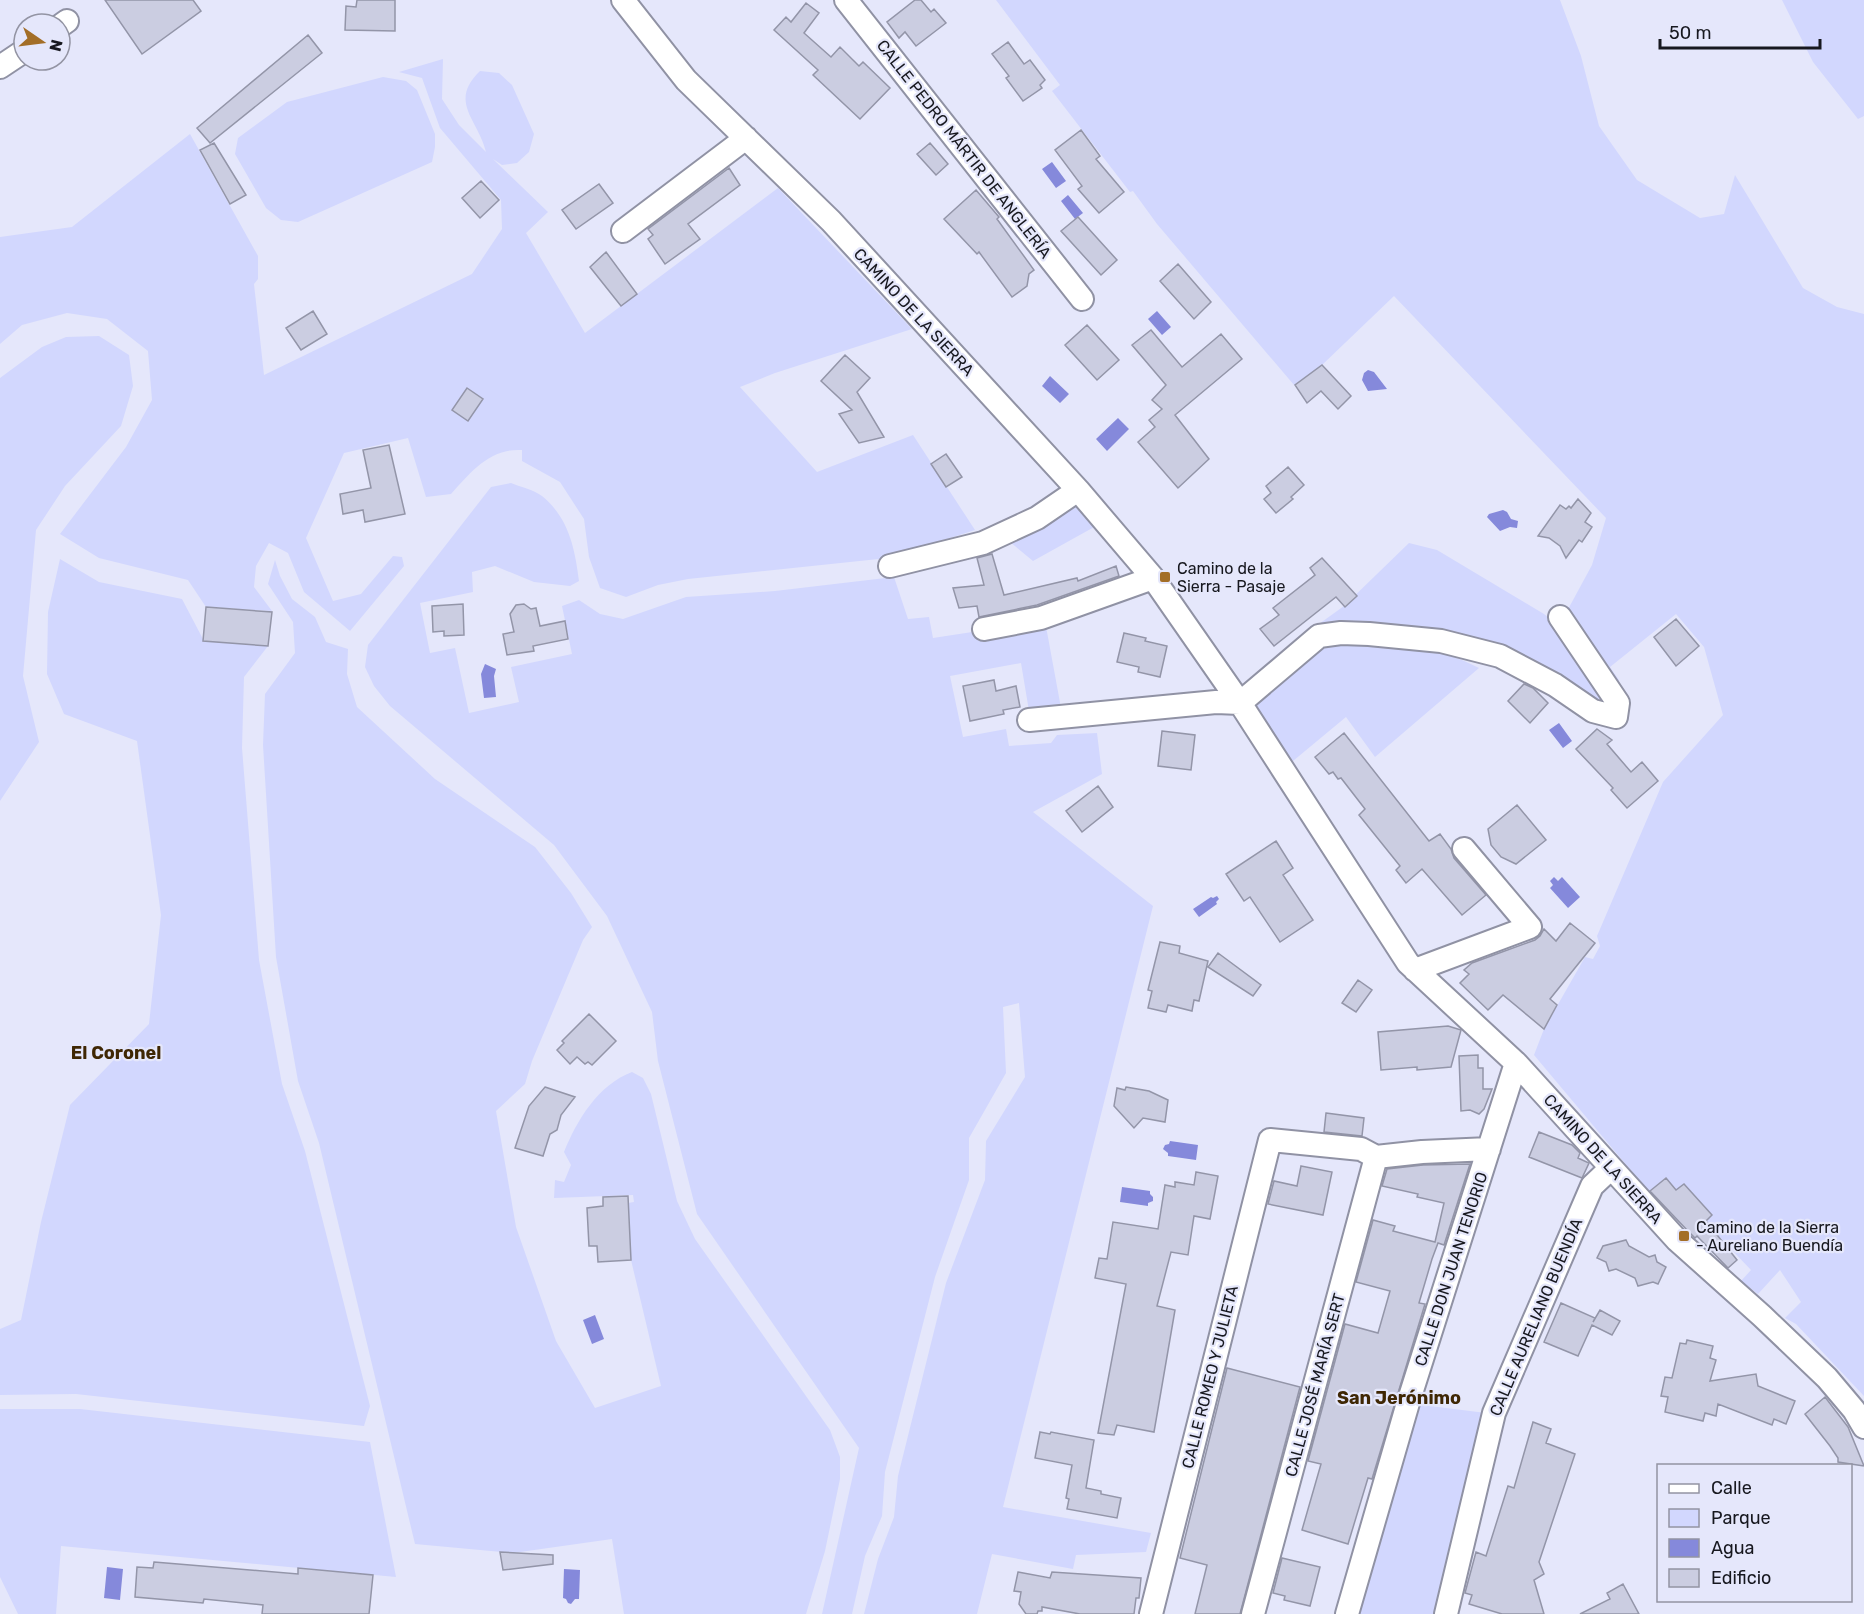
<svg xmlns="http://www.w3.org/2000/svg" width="1864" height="1614" viewBox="0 0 1864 1614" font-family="Rubik,sans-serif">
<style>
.green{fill:#d2d7fe}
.water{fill:#8589db}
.building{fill:#cbcde1;stroke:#9395a8;stroke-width:1.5}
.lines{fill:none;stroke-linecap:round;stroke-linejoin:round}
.minor-casing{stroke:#9092a4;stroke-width:26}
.minor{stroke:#fff;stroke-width:22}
.poi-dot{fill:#a36e27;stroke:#e5e7fb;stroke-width:2}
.labels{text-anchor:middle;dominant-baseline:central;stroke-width:4.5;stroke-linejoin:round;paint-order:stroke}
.street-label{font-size:16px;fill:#17181f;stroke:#e5e7fb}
.poi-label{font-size:16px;fill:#17181f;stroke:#e5e7fb;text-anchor:start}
.neighbourhood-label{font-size:18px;font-weight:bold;fill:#3f2704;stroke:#e5e7fb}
</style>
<rect width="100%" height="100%" fill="#e5e7fb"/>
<!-- green -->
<path class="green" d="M996 0H1560L1581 56 1599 126 1637 180 1700 218 1724 214 1735 175 1803 288 1837 307 1864 314V1396L1796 1324 1785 1318 1801 1302 1780 1270 1758 1294 1741 1281 1751 1270 1708 1225 1706 1221 1665 1178 1649 1192 1534 1055 1544 1029 1585 957 1593 959 1600 946 1597 936 1663 782 1723 715 1704 647 1676 614 1610 667 1619 680 1618 692 1625 701 1628 716 1566 613 1592 565 1606 518 1394 296 1322 365 1294 385 1157 224 1133 191 1130 192 1052 91 1060 85Z
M1782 0H1864V116L1858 119 1813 62Z
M443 59 442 99 459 125 486 152C478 119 448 102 480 71L499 73 512 85 534 134 529 152 517 163 502 165 493 159 548 212 526 233 585 333 778 188 912 329 775 373 740 387 817 472 913 435 975 530 888 558 688 579 658 585 626 597 600 588 589 557 584 519 560 482 522 461V450C490 448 471 472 451 494L426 497 408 438 344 453 306 538 333 601 361 594 393 556 402 557 404 566 350 631 304 592 288 553 269 543 256 566 254 587 272 611 206 607 188 580 99 558 60 534 126 447 152 400 148 351 107 319 67 313 22 325 0 344V237L72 227 190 134 258 256V279L254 284 264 375 472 274 502 229 501 200 440 128 422 78 399 72Z
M383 77 406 81 417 90 435 134V147L432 162 298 222 281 220 266 208 235 154 238 138 287 102Z
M99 336 129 355 133 386 121 426 65 486 36 530 23 676 39 742 0 801V378L42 347 66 337Z
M511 483C521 487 534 490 542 496 569 518 575 549 579 581L570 586 534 582 495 566 472 572 473 592 420 603 430 653 455 648 469 713 519 702 511 667 572 654 562 606 579 600 600 614 623 619 686 597 775 591 894 577 908 619 929 617 933 638 1045 621 1061 708 1029 711 1021 663 950 676 963 737 1006 729 1009 746 1051 743 1057 735 1097 733 1102 774 1033 812 1153 906 1003 1507 1151 1533 1146 1552 1076 1555 1073 1569 992 1554 977 1614H864L878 1559 894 1517 898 1476 946 1283 985 1180 986 1141 1025 1077 1019 1003 1003 1007 1006 1073 969 1138V1180L935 1277 885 1472 882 1516 865 1556 852 1614H822L859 1448 697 1214 658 1061 652 1012 607 916 554 845 390 706 374 686 365 667 368 645 491 487Z
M1076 502 1096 526 1033 561 1010 542Z
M1409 543 1437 550 1544 614 1564 630 1603 698 1600 703 1547 671 1338 625 1319 624 1344 606Z
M60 559 99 582 182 599 204 641 268 646 244 677 242 748 259 960 282 1084 305 1151 370 1406 364 1426 76 1394 0 1395V1329L21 1320 41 1222 70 1105 149 1024 161 915 137 741 64 714 47 674 48 612Z
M275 560 280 576 292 599 315 617 326 642 348 649 347 674 357 707 435 779 535 847 571 893 592 927 583 940 532 1061 525 1084 496 1111 516 1227 556 1341 595 1408 661 1386 631 1260 628 1203 634 1202 633 1195 554 1198 555 1180 564 1182 571 1165 564 1152C577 1120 598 1085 632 1072L643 1078 651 1094 677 1201 695 1239 830 1430 840 1457V1479L825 1551 806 1614H624L612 1539 513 1553 415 1544 319 1143 298 1081 276 957 263 745 265 694 295 653 293 622 268 584Z
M1346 640C1394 644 1435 645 1479 668L1375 757 1346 717 1293 761 1253 705 1324 645Z
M1414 1404 1486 1413 1437 1614H1353Z
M0 1409H80L370 1442 396 1577 61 1546 56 1614H18L0 1577Z"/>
<!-- water -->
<path class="water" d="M1052 162 1066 181 1056 188 1042 169Z
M1068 195 1083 213 1075 219 1061 201Z
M1157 311 1171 327 1162 335 1148 319Z
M1368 370 1374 372 1387 389 1368 391 1362 380 1364 373Z
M1050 376 1069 394 1060 403 1042 386Z
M1118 418 1129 429 1107 451 1096 439Z
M1503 510 1507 512 1511 519 1518 521 1517 528 1510 527 1500 531 1487 517 1489 514Z
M485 664 496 669 494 676 496 697 484 698 481 674Z
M1559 723 1572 741 1563 748 1549 730Z
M1554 877 1558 881 1562 877 1580 897 1568 908 1550 888 1553 885 1550 881Z
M1217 896 1219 899 1216 902 1217 904 1199 917 1193 909 1211 897 1213 898Z
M1170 1141 1198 1145 1196 1160 1168 1156V1153L1163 1149 1165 1145 1169 1144Z
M1122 1187 1150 1191V1194L1153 1197V1201L1148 1203V1206L1120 1202Z
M595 1315 604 1339 592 1344 583 1320Z
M107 1567 123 1569 120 1600 104 1598Z
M564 1569 580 1570 579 1599H575L571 1604 568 1603 566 1599 563 1598Z"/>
<!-- building -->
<path class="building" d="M105 0H193L201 11 142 54Z
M357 0H395V31L345 30 346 6 356 7Z
M915 0H921L931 12 934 9 946 23 916 46 905 32 899 38 887 22Z
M806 3 819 13 804 33 831 57 840 47 859 66 863 62 890 88 860 119 813 75 818 70 774 30 786 17 791 22Z
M308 35 322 53 210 143 197 128Z
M1008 42 1024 64 1030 60 1045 80 1040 85 1042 88 1023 101 1006 78 1009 76 992 54Z
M1081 130 1100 156 1096 159 1124 192 1099 213 1078 189 1082 186 1055 150Z
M214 143 246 195 230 204 200 150Z
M930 143 948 164 936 175 917 154Z
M729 168 740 185 688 224 700 239 665 264 648 239 653 235 648 229Z
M481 181 499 200 480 218 462 198Z
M599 184 613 203 576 229 562 210Z
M976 190 999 217 997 219 1034 270 1029 274 1027 286 1012 297 979 252 977 254 944 219Z
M1078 217 1117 260 1101 275 1061 231Z
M606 252 637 294 621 306 590 267Z
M1178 264 1211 302 1194 319 1160 281Z
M313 311 327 334 301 350 286 328Z
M1087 325 1119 360 1097 380 1065 345Z
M1151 330 1182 367 1221 334 1242 359 1175 415 1209 459 1178 488 1138 442 1155 427 1149 420 1162 409 1152 400 1166 385 1132 345Z
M845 355 870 378 857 392 884 437 859 443 839 414 852 410 821 381Z
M1322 365 1351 396 1338 409 1321 391 1307 403 1295 385Z
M467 388 483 399 468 421 452 410Z
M389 445 405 514 365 522 363 510 343 514 340 494 371 488 363 450Z
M946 454 962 477 946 487 931 464Z
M1288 467 1304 485 1291 497 1293 499 1276 513 1264 499 1271 493 1266 486Z
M1578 499 1591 513 1585 522 1592 527 1582 542 1579 540 1566 558 1560 546 1549 538 1538 536 1560 505 1566 509 1569 506 1571 508Z
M992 554 1004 595 1077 578 1078 581 1116 566 1119 576 1037 605 979 617 977 606 959 608 953 588 984 585 977 558Z
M1322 558 1357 596 1345 607 1336 597 1274 646 1260 629 1279 615 1273 608 1315 575 1310 568Z
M463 604 464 635 444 636V631L433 632 432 606Z
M524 604 531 609 536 608 540 626 565 621 568 639 533 646 534 651 507 655 503 634 514 632 510 614 516 605Z
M206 607 272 612 268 646 203 641Z
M1676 619 1699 646 1676 666 1654 637Z
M1124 633 1146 638 1145 641 1167 646 1160 677 1138 672 1139 667 1117 662Z
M994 680 996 691 1016 686 1020 707 1003 710 1004 714 970 721 963 686Z
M1524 684 1533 688 1548 703 1530 723 1508 701Z
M1597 729 1612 740 1607 744 1631 772 1642 762 1658 781 1627 808 1611 790 1613 788 1576 749Z
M1162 731 1195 735 1191 770 1158 766Z
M1344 733 1429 841 1440 834 1451 849 1454 858 1486 895 1462 915 1422 869 1406 883 1396 870 1400 866 1359 815 1365 809 1341 778 1338 779 1333 772 1329 774 1315 757Z
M1098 786 1113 807 1082 832 1066 811Z
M1517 805 1546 840 1516 864 1501 857 1491 845 1488 829Z
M1276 841 1293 868 1283 875 1313 920 1280 942 1250 897 1244 901 1226 874Z
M1570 923 1595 943 1550 999 1557 1005 1544 1029 1503 995 1488 1010 1460 983 1469 974 1464 970 1472 963 1535 940 1540 936 1544 929 1556 941Z
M1160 942 1180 946 1179 953 1208 961 1199 1001 1194 1000 1192 1011 1168 1005 1166 1012 1148 1008 1152 991 1148 990Z
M1218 953 1261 985 1253 996 1208 967Z
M1358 980 1372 990 1356 1012 1342 1003Z
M589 1014 616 1041 592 1065 588 1062 585 1064 577 1057 570 1064 557 1050 564 1043 562 1041Z
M1448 1026 1461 1030 1451 1067 1417 1070V1067L1381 1070 1378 1032Z
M1478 1055V1068H1483V1089H1492L1484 1109 1479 1114 1470 1110 1461 1111 1459 1056Z
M545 1087 575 1097 561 1115 557 1130 550 1134 543 1156 515 1148 529 1106Z
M1126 1087 1149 1091 1168 1100 1165 1122 1143 1118 1134 1128 1114 1106 1117 1088 1125 1090Z
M1326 1113 1364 1118 1362 1136 1324 1132Z
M1539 1132 1572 1145 1580 1153 1578 1158 1589 1163 1582 1178 1529 1157Z
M1470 1164 1444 1245 1438 1243 1432 1259 1419 1303 1425 1304 1372 1479 1368 1478 1348 1544 1302 1530 1321 1464 1308 1461 1345 1324 1378 1333 1390 1291 1356 1282 1373 1220 1395 1226 1393 1231 1435 1242 1444 1203 1417 1197 1418 1194 1382 1186 1387 1169 1423 1165Z
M1301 1166 1332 1172 1323 1215 1268 1204 1274 1181 1297 1186Z
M1196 1172 1218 1176 1210 1219 1194 1216 1188 1255 1171 1252 1157 1306 1175 1310 1154 1432 1117 1425 1114 1435 1098 1433 1126 1284 1095 1278 1099 1258 1107 1259 1113 1222 1158 1229 1165 1185 1175 1187V1182L1194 1185Z
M1666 1178 1676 1190 1684 1184 1712 1215 1706 1221 1737 1260 1728 1268 1697 1236 1695 1238 1687 1230 1650 1191Z
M628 1196 631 1260 598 1262 597 1246H589L587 1208 603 1206V1197Z
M1626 1240 1629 1246 1649 1257 1655 1255 1657 1262 1666 1267 1658 1284 1653 1282 1638 1286 1635 1278 1616 1269 1609 1271 1606 1262 1597 1258 1603 1246Z
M1561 1303 1595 1318 1593 1322 1600 1310 1620 1321 1612 1335 1592 1325 1578 1356 1544 1342Z
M1687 1340 1713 1346 1710 1358 1716 1360 1710 1381 1756 1374 1758 1386 1795 1401 1786 1424 1774 1419 1772 1425 1718 1404 1716 1416 1705 1413 1703 1421 1665 1412 1668 1397 1661 1396 1665 1377 1672 1378 1680 1343 1686 1344Z
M1227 1368 1300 1387 1240 1614H1195L1207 1565 1180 1558Z
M1825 1397 1848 1427 1864 1466 1838 1462V1458L1830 1446 1805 1414Z
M1533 1422 1551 1429 1546 1443 1575 1454 1539 1562 1544 1574 1534 1580 1544 1614H1502L1469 1604 1472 1595 1465 1593 1476 1552 1486 1556 1508 1486 1514 1488Z
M1040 1432 1050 1434 1051 1432 1094 1440 1086 1488 1101 1491V1494L1121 1498 1117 1518 1067 1509 1069 1499 1066 1498 1072 1465 1035 1458Z
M500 1552 553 1555V1564L503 1570Z
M1282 1558 1320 1567 1310 1606 1284 1600 1285 1596 1273 1593Z
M154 1562 298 1574V1568L373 1575 369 1614H262L263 1605 204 1599 203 1603 135 1597 137 1567 153 1568Z
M1018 1572 1050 1578 1052 1572 1141 1578 1139 1598H1136L1134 1614H1080L1042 1607V1611H1038L1037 1614H1026L1019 1604 1021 1592 1014 1591Z
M1623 1584 1639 1614H1580L1610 1599 1607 1593Z"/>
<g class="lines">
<defs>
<path id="minor" d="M623 0 686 80 831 221 1078 490 1153 578 1240 703 1408 963 1516 1063 1677 1240 1762 1316 1827 1378 1854 1410 1864 1427
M846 0 1082 299
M60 26 67 21
M0 67 24 51
M623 231 746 138
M890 566 983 543 1037 518 1078 490
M984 629 1041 618 1153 578
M1029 720 1216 702 1240 703 1319 636 1341 633 1369 634 1441 641 1500 656 1555 685 1593 711 1616 717 1618 703 1560 617
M1415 970 1530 927 1464 849
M1151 1614 1270 1140 1361 1149 1376 1157 1422 1152 1489 1149
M1253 1614 1376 1157
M1347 1614 1408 1403 1516 1063
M1446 1614 1494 1413 1592 1186 1611 1168"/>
</defs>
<!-- minor casing -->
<use href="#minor" class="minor-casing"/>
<!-- minor -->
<use href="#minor" class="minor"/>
</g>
<!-- markers -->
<g class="poi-dot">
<rect x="1159" y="571" width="12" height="12" rx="3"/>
<rect x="1678" y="1230" width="12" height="12" rx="3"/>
</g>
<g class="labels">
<!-- street labels -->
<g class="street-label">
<text transform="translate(964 149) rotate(52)">CALLE PEDRO MÁRTIR DE ANGLERÍA</text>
<text transform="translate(914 312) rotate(47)">CAMINO DE LA SIERRA</text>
<text transform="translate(1603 1159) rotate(48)">CAMINO DE LA SIERRA</text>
<text transform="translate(1451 1269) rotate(-72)">CALLE DON JUAN TENORIO</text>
<text transform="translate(1536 1317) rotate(-67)">CALLE AURELIANO BUENDÍA</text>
<text transform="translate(1210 1377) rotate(-76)">CALLE ROMEO Y JULIETA</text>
<text transform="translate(1315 1385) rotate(-75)">CALLE JOSÉ MARÍA SERT</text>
</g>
<!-- poi labels -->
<g class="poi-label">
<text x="1177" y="568">Camino de la<tspan x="1177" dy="18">Sierra - Pasaje</tspan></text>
<text x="1696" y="1227">Camino de la Sierra<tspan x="1696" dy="18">- Aureliano Buendía</tspan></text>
</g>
<!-- neighbourhood labels -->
<g class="neighbourhood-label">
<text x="116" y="1053">El Coronel</text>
<text x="1399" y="1398">San Jerónimo</text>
</g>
</g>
<!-- legend -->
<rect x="1657" y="1464" width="195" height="138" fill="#e5e7fb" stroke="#9394a3" stroke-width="1.5"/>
<rect x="1669" y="1484" width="30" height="9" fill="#ffffff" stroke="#9394a3" stroke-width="1.5"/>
<text x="1711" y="1494" font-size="18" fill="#17181f">Calle</text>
<rect x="1669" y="1509" width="30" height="18" fill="#d2d7fe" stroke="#9394a3" stroke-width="1.5"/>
<text x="1711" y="1524" font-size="18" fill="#17181f">Parque</text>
<rect x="1669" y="1539" width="30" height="18" fill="#8589db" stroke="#9394a3" stroke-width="1.5"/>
<text x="1711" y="1554" font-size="18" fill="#17181f">Agua</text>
<rect x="1669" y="1569" width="30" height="18" fill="#cbcde1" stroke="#9394a3" stroke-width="1.5"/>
<text x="1711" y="1584" font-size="18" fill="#17181f">Edificio</text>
<!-- north arrow -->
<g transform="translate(42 42) rotate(104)"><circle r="28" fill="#e5e7fb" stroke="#9394a3" stroke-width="1.5"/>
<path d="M0-4.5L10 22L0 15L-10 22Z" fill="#a36e27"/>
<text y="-9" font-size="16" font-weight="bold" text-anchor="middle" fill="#17181f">N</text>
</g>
<!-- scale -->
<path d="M1660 39v9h160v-9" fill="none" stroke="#17181f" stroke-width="3"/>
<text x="1669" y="39" font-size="18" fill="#17181f" stroke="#e5e7fb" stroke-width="4.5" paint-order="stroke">50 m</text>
</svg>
